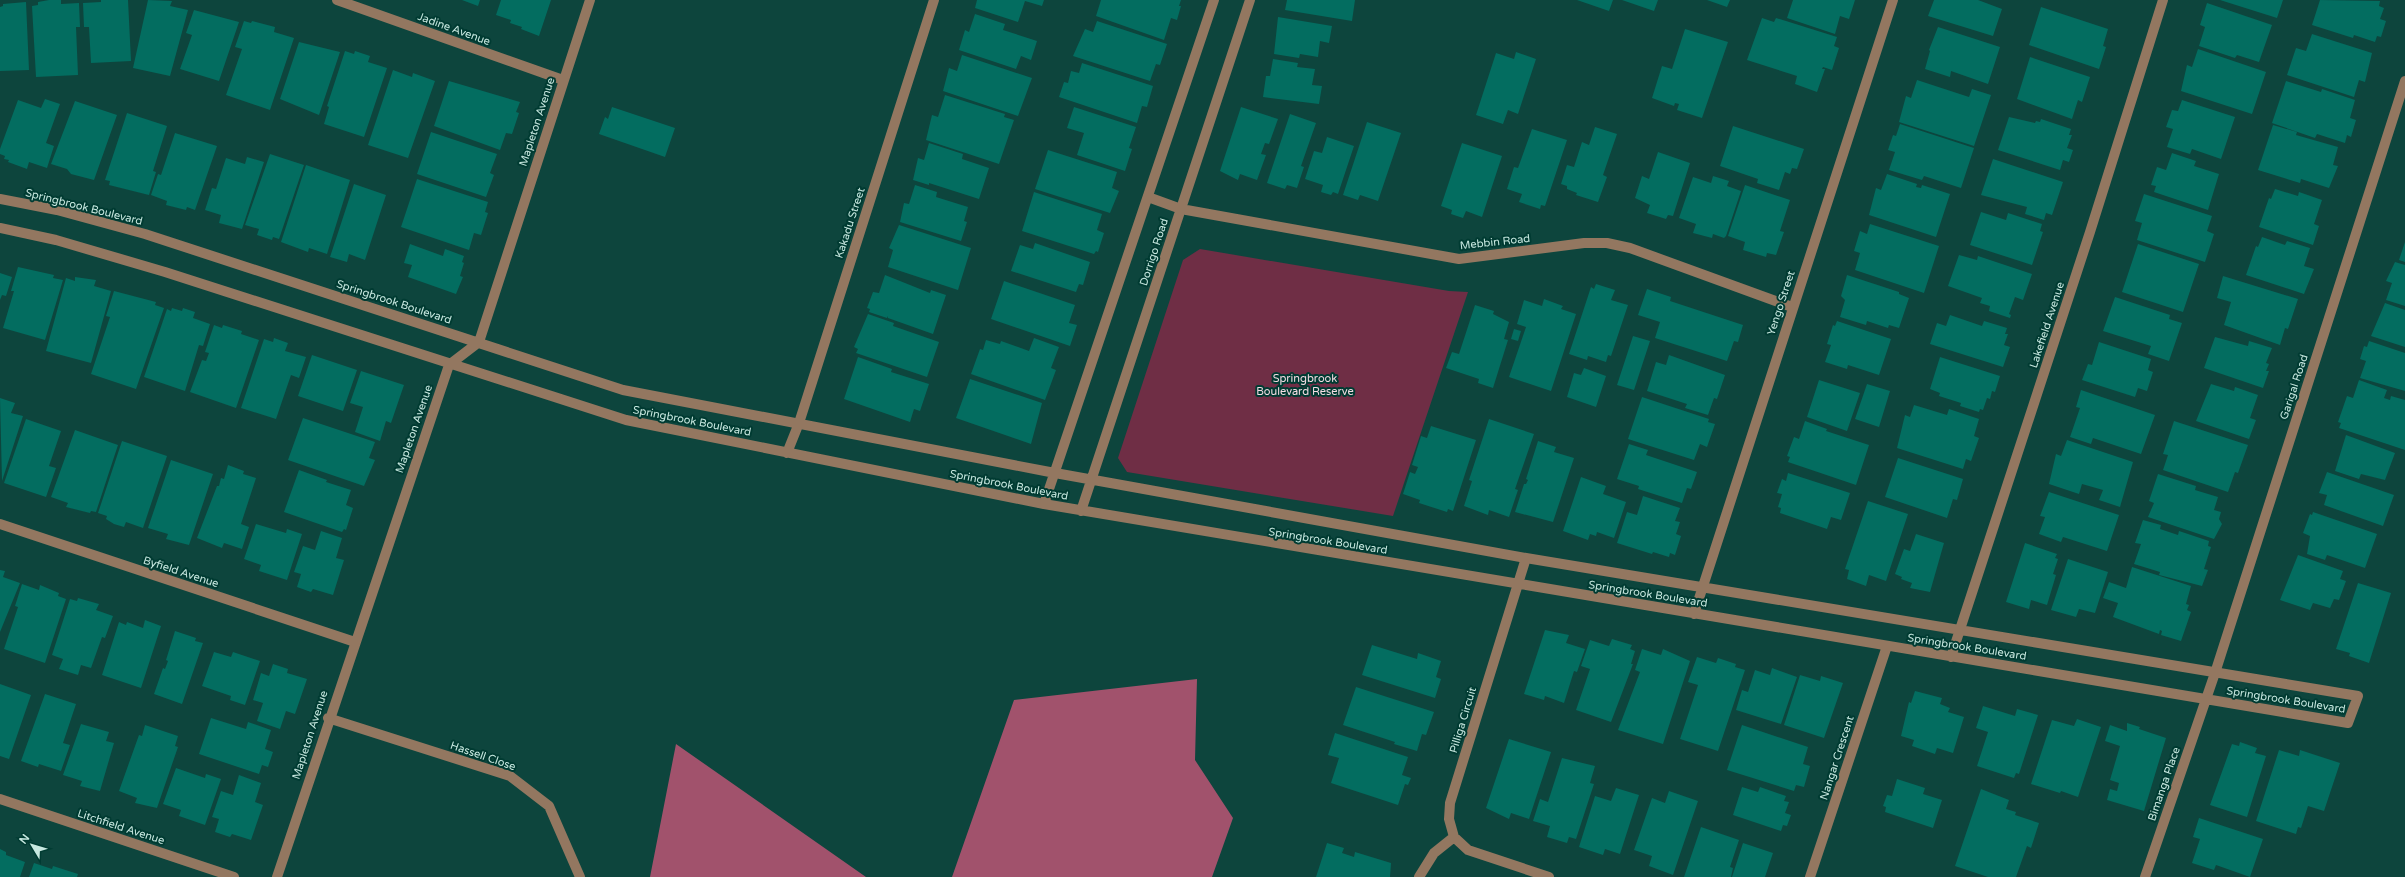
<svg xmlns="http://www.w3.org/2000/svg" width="2405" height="877" viewBox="0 0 2405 877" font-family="'Varela Round',sans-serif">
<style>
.green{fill:#6f2e45}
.forest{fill:#a1526c}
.building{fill:#036d60}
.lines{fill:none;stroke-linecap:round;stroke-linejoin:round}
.minor{stroke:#937760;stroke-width:10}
.labels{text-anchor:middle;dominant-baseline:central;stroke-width:4;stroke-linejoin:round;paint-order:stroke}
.street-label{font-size:11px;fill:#c7e8e0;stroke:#003b32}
.park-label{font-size:11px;fill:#f4dce3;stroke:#003b32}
</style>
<rect width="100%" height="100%" fill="#0d453d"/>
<!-- green -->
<path class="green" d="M1200 249 1449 291 1468 292 1393 516 1127 472 1118 458 1183 260Z"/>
<!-- forest -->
<path class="forest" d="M1197 679 1195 760 1233 818 1212 877H952L1014 700Z
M676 744 866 877H650Z"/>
<!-- building -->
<path class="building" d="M49 0H61V4L79 3 80 27H76L78 75 36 77 32 6 38 5V2Z
M101 0H128L131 61 91 63 89 27H84L83 3 101 2Z
M148 0 172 1 170 6 188 10 170 76 133 68Z
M462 0H480L478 6Z
M501 0H551L539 36 521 29 522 27 510 23 511 20 496 15Z
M977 0H1044L1042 6 1025 1 1018 22 975 8Z
M1101 0H1181L1179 6H1181L1177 20 1171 18 1164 40 1096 16Z
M1287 0H1355L1352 21 1285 10Z
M1577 0H1613L1609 11Z
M1622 0H1658L1654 11Z
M1707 0H1730L1727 7Z
M1793 0H1855L1849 19 1840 16 1835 34 1787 18Z
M1934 0H1978L2002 9 1993 36 1928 16Z
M2220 0H2283L2277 18Z
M2320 0 2380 1 2379 6 2384 8 2380 19 2386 21 2381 37 2377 36 2375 42 2354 35 2353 38 2312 25Z
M26 2 29 70 0 71V7L3 6V4Z
M2207 3 2272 25 2259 62 2237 55 2235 58 2199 46 2205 27 2200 25Z
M2041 7 2108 29 2103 46 2106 47 2099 69 2029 45Z
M194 10 239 22 219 81 180 69 192 35 186 33Z
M975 14 1005 24 1003 30 1037 41 1031 60 1021 56 1016 69 959 50 965 30 969 32Z
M1278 17 1332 26 1329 43 1320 41 1318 57 1300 54 1299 58 1274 54Z
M1762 18 1774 22 1776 18 1837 37 1834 46 1839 48 1832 70 1823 67 1822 69H1825L1817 92 1795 84 1797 76 1747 60Z
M244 21 251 23 252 21 275 27 274 32 294 38 270 110 226 95 242 49 235 47Z
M1097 21 1167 44 1160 65 1156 64 1150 81 1073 56 1085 29 1093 32Z
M1938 27 2000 47 1988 84 1951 71 1950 77 1925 69 1930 51 1929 50Z
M1685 29 1728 42 1702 118 1677 110 1679 104 1675 103 1674 106 1652 98 1662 66 1672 69Z
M2312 34 2372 53 2365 82 2359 80 2354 97 2287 75 2296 48 2306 51Z
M299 42 340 52 319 115 280 99Z
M2198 49 2266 72 2252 114 2181 91 2187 65 2192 67Z
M345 51 354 54 355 51 370 56 368 62 387 68 364 137 324 124 329 107 327 106Z
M1516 52 1536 59 1518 114 1508 110 1503 124 1476 115 1496 53 1514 59Z
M962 55 1032 78 1018 116 943 91 949 68 957 71Z
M2030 57 2090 77 2082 102 2078 100 2072 119 2017 99Z
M1273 59 1298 63 1297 67 1315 69 1312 85 1322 86 1319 104 1263 97 1266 76H1270Z
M1082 63 1153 86 1147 107 1142 106 1137 123 1059 97 1064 82 1068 83 1071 71 1079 73Z
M393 70 412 77 413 73 435 81 408 158 368 145Z
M1917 80 1969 97 1972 89 1991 95 1974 146 1899 122 1906 96 1911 98Z
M449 81 520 102 516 112 519 113 512 134 506 133 500 150 434 126Z
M2286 81 2321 92 2322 89 2355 100 2350 118 2356 120 2351 137 2347 135 2345 143 2317 134 2315 138 2272 123Z
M945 95 1005 114 1004 117 1014 120 999 164 926 140 932 115 938 117Z
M45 99 60 104 46 143 54 146 47 168 29 162 27 169 8 162 9 160 4 159 5 156 0 154V149L18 100 41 108Z
M2182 100 2235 117 2221 159 2192 149 2190 154 2167 147 2173 129 2166 127 2172 110 2178 111Z
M75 101 117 115 94 180 71 174 67 169 51 164Z
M612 107 675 128 665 157 599 134 605 117 608 119Z
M1074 107 1136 127 1129 148 1132 149 1125 171 1077 155 1084 133 1067 128Z
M1241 107 1278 119 1269 144 1265 143 1261 154 1266 155 1257 180 1240 174 1238 180 1220 171Z
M127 113 167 126 153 171 156 172 149 195 109 185 110 181 105 180Z
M1290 114 1316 123 1301 166 1304 167 1297 188 1287 185 1285 189 1267 183Z
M2009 117 2035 123 2036 121 2040 122 2041 119 2071 129 2069 135H2072L2067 148 2073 150 2069 162 2063 160 2060 170 1998 150Z
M1367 122 1401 133 1378 201 1360 195 1358 200 1343 195Z
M1900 124 1974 148 1961 188 1924 176 1922 180 1889 170 1895 152 1888 150 1893 135 1896 136Z
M2273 125 2297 132 2296 135 2338 147 2333 165 2338 166 2329 188 2301 179 2300 183 2258 170Z
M1733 126 1804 149 1797 169 1792 168 1790 174 1785 172 1779 190 1757 183 1758 179 1720 166Z
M1595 127 1617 134 1603 175 1607 177 1598 202 1576 195 1577 193 1567 189V186L1561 184 1567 165 1574 167 1582 142 1589 145Z
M1532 129 1567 140 1545 206 1541 205 1540 209 1519 202 1522 194 1507 189 1514 167 1518 168Z
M431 132 497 154 490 173 494 175 486 197 417 174Z
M175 133 217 146 195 210 187 207 186 210 166 205 167 201 151 195 158 174 161 175Z
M1327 137 1354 146 1338 194 1333 192 1331 195 1321 192 1323 185 1305 179 1314 151 1322 153Z
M929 143 963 154 962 159 989 168 979 199 929 183V185L913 180 918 158 924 160Z
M1462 143 1502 156 1482 217 1466 211 1463 218 1451 214 1452 210 1441 206Z
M1048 150 1117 172 1112 188 1119 191 1110 213 1035 189Z
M1658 152 1690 163 1673 216 1668 215 1666 219 1647 213 1650 205 1635 198 1642 176 1649 179Z
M2172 153 2196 161 2194 166 2219 174 2208 210 2154 192 2156 186 2151 185 2157 167 2166 170Z
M270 154 304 165 279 239 273 237 272 240 257 235 259 229 245 225Z
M247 157 264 162 242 229 219 223 221 215 205 210 212 188 216 189 226 158 245 164Z
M1993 159 2063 182 2052 215 2046 213 2044 220 2025 214 2027 207 1981 195Z
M306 165 350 180 327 254 309 248 308 252 281 242Z
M1887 174 1917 184 1916 187 1921 188 1922 185 1950 194 1936 237 1869 215 1876 188 1881 190Z
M1713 176 1729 181 1727 186 1741 191 1726 236 1724 238 1713 234 1712 238 1693 233 1696 224 1679 218 1693 177 1711 183Z
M417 179 488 202 485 212 488 213 481 235 474 233 469 250 401 227Z
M354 184 386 195 365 260 349 254 347 262 330 257Z
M915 185 937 192 936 197 968 207 964 221 967 222 961 241 900 222 904 203 909 204Z
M1745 185 1790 200 1780 231 1784 232 1776 255 1767 253 1766 257 1743 250 1745 242 1728 236Z
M2275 189 2298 196 2299 192 2322 200 2314 224 2319 226 2313 245 2259 227 2269 198 2271 199Z
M1034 192 1102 214 1097 230 1104 233 1098 252 1096 251 1094 254 1022 231Z
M2144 194 2212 216 2207 231 2214 234 2205 262 2137 240 2142 223 2135 221Z
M1981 212 2006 220 2008 213 2042 224 2040 231 2043 232 2032 265 1970 245Z
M1870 224 1939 246 1924 293 1855 270 1860 253 1854 251 1860 231 1867 234Z
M899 225 971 248 958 290 888 267 893 250 889 248Z
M2262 237 2285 245 2287 241 2310 248 2304 266 2314 269 2304 294 2246 275 2256 246 2258 247Z
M2405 242V262L2399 260Z
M1035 243 1090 262 1083 285 1079 284 1076 292 1011 271 1020 245 1033 249Z
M410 244 443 256 445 249 464 256 462 262 464 263 460 276 463 277 456 294 408 277 412 265 404 263Z
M2138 244 2199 264 2183 312 2122 292Z
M1959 255 1977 260 1978 256 2032 274 2023 300 2015 297 2009 314 2011 315 2010 318 1989 311 1990 306 1980 303 1982 298 1948 286Z
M2395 262 2405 265V306L2386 300 2392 283 2386 281Z
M18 267 54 275 53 278 63 280 45 340 3 328 14 291H11Z
M0 273 12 277 6 296 2 295 0 300Z
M885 275 930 293 931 290 946 295 933 334 888 318V316L887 318 869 312 870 309 867 308 873 292 879 293Z
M1847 275 1899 292V294L1909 298 1899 328 1889 325 1888 328 1867 321 1866 325 1840 317 1845 300 1841 296Z
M2223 276 2298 299 2288 329 2285 328 2280 345 2224 325 2231 302 2217 298Z
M75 277 96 280 94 286 111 291 91 363 46 351 66 278 75 281Z
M1004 281 1075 305 1069 323 1077 325 1070 346 991 319Z
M1596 284 1615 290 1611 300 1628 305 1611 356 1608 355 1606 362 1588 356 1587 360 1569 354 1591 287 1594 289Z
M1647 289 1671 297 1670 301 1743 325 1738 342 1734 341 1727 361 1655 338 1660 322 1638 315Z
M114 291 156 302 155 305 164 308 136 389 91 374 110 317 106 316Z
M2115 297 2170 315 2169 319 2182 323 2169 361 2148 354 2151 346 2103 331Z
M1544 299 1563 306 1561 309 1576 314 1551 391 1509 377 1526 327 1517 324 1524 300 1542 306Z
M2385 303 2405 310V347L2371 336Z
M1475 305 1494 311 1493 314 1509 322 1504 339 1508 340 1493 388 1478 383 1479 379 1446 368 1452 352 1459 354Z
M172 308 182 311 183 308 195 312 193 318 210 324 203 346 199 345 185 391 144 377 167 309 171 311Z
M868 314 894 323 893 326 939 342 927 377 856 353 858 349 854 347Z
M1950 315 1982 326 1984 321 2007 328 2005 334H2008L2004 345 2010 347 2003 367 1930 344 1937 323 1946 326Z
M1837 321 1891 339 1879 375 1848 365 1847 369 1825 362 1831 345 1827 344 1833 325 1835 326Z
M214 325 222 328 223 325 242 331 241 334 259 340 236 408 190 392 202 360 206 361 209 353 205 352Z
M1514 329 1521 331 1518 341 1511 339Z
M1633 336 1650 341 1634 390 1617 385Z
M2215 337 2248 346 2249 341 2272 348 2266 363 2269 364 2266 371H2269L2263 388 2204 368Z
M274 338 288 343 285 351 306 357 299 378 291 375 276 419 241 408 264 339 273 342Z
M1034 338 1059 347 1051 368 1056 370 1045 400 971 374 980 349 983 350 986 340 1000 344 1001 341 1029 351Z
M2369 341 2405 353V391L2360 378 2366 361 2360 359 2364 346 2367 347Z
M2099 342 2151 359 2148 370 2153 372 2147 391 2138 388 2135 397 2082 380 2088 364 2092 365Z
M312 355 357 370 343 411 298 396Z
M1669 355 1725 375 1717 399 1714 398 1708 415 1685 408 1687 404 1647 391 1656 362 1666 365Z
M858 357 892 369 891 372 929 384 920 411 914 409 910 422 844 399Z
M1940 357 2000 376 1995 392 1992 391 1990 399 1987 398 1983 410 1980 409 1979 412 1960 406 1961 403 1939 396 1940 393 1930 389Z
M1584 368 1606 376 1596 407 1567 397 1574 373 1581 375Z
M361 371 404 385 391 423 386 421 380 441 355 432 363 407 350 403Z
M970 379 1042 403 1031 444 956 418Z
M1819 380 1860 393 1847 431 1807 417Z
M2359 380 2387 390 2384 398 2390 400 2391 396 2405 400V450L2339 428 2341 423 2338 422 2347 396 2353 398Z
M1867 384 1890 391 1879 427 1855 419Z
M2211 384 2234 391 2235 387 2258 395 2250 418 2256 420 2249 439 2196 421Z
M2081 390 2155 415 2141 454 2093 438 2091 444 2070 437 2080 408 2076 407Z
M1642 397 1709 419 1708 422 1715 424 1707 447 1700 444 1694 460 1628 439Z
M0 398 15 403 11 413 23 416 2 481Z
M1914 405 1947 415 1949 409 1979 419 1974 436 1979 438 1971 461 1966 459 1963 469 1897 448 1905 415 1910 417Z
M303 418 375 442 369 458 375 460 364 486 288 460Z
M26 419 61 431 49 466 56 468 46 497 4 483Z
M1489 419 1534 434 1515 489 1518 490 1509 517 1489 510 1488 515 1464 506 1472 481 1469 480Z
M1805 421 1827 429 1826 431 1869 445 1856 485 1788 462 1790 457 1787 456 1794 437 1799 439Z
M2174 421 2248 445 2238 473 2235 472 2228 492 2163 470 2168 455 2163 454Z
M1431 426 1476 440 1453 511 1448 509 1447 512 1419 503 1420 500 1403 494 1410 472 1415 474 1418 467 1412 465 1421 436 1427 438Z
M75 430 118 445 96 512 91 511 90 513 66 507 68 503 51 497Z
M2346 435 2395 453 2385 480 2361 474 2359 479 2335 471Z
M2067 440 2133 462 2120 507 2099 500 2103 490 2082 484 2079 494 2049 484 2056 454 2061 456Z
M122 441 167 456 143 528 126 522 124 527 114 524 106 519 107 516 98 513Z
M1538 441 1556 447 1554 452 1574 458 1553 522 1515 512 1524 484H1526L1528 480 1526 479Z
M1629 444 1648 450 1646 455 1697 472 1691 489 1687 488 1682 503 1638 489 1639 486 1617 479Z
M1898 458 1963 479 1957 500 1953 499 1947 518 1885 497Z
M171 460 213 474 189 545 166 539 168 534 148 528Z
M228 465 244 471 243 474 256 478 241 524 249 527 242 549 224 543 222 548 197 538 217 486H219L221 478 224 479Z
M299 470 327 480 326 482 351 490 346 505 353 508 346 530 344 529 342 532 284 512Z
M2327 472 2394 495 2383 526 2324 505 2327 495 2319 493Z
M1788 473 1850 493 1841 520 1831 517 1827 529 1780 513 1781 508 1778 507 1782 494 1777 493 1782 479 1786 481Z
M2158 474 2196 486 2195 490 2218 497 2214 510 2221 512 2219 519 2222 524 2214 539 2148 517 2154 503 2149 501Z
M1581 477 1606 486 1603 494 1626 502 1614 538 1597 532 1596 536 1590 534 1588 540 1563 531Z
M2049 492 2119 515 2107 551 2063 537 2061 542 2039 534 2045 517 2040 516Z
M1643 496 1680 508 1675 521 1680 522 1676 534 1681 536 1675 555 1670 553 1669 557 1653 552 1652 554 1617 543 1627 512 1637 515Z
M1868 501 1908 514 1886 581 1869 575 1866 586 1847 579 1849 570 1845 569Z
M2313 512 2377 534 2365 568 2327 555 2325 560 2307 554 2310 536 2303 533 2310 514 2312 515Z
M2143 520 2161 525 2160 529 2178 535 2179 531 2209 541 2208 546 2211 547 2204 569 2208 570 2202 586 2159 575 2160 572 2134 564 2141 544 2135 543Z
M256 524 286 533 287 529 302 534 287 580 259 571 261 565 244 559Z
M321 531 342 538 336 558 344 560 333 595 313 589 311 592 297 587 301 574 294 572 303 546 315 550Z
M1916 534 1944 543 1930 592 1910 588 1912 583 1901 579 1902 577 1895 574 1904 549 1910 551Z
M2025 543 2057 554 2055 558 2058 559 2053 574 2056 575 2047 605 2031 600 2029 609 2006 602Z
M2298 555 2343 571 2340 579 2346 581 2339 600 2334 599 2330 608 2313 603 2310 610 2280 600Z
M2068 559 2108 572 2095 613 2079 609 2076 617 2051 610Z
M2132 567 2191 586 2186 604 2189 605 2187 610 2191 612 2181 641 2161 635 2162 631 2160 630 2159 634 2113 617 2118 603 2103 598 2109 582 2126 588Z
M0 570 5 571 3 577 20 583 0 632Z
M2358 583 2391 593 2369 663 2349 656 2350 653 2336 649Z
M22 584 39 590 40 585 59 593 58 596 66 599 45 663 4 649 18 607 15 606Z
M78 598 99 604 96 610 113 616 105 638 102 637 91 668 81 665 78 675 59 669 63 659 52 655 70 599 77 601Z
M145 620 161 626 141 688 102 675 119 622 126 625 127 622 143 628Z
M1545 630 1569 635 1566 643 1585 649 1577 672 1574 671 1564 703 1545 696 1544 700 1524 694Z
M175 631 196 638 195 641 203 643 182 704 154 694 163 668 165 669 168 661 166 660Z
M1612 639 1632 645 1630 649 1635 651 1631 664H1633L1611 722 1576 710 1590 669 1581 666 1590 640 1609 646Z
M1372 645 1417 659 1418 653 1441 661 1436 677 1441 679 1435 698 1362 675Z
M1642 649 1661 655 1663 649 1690 661 1663 744 1618 730 1640 672 1635 670Z
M214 652 231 657 233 652 260 661 245 705 230 700 231 696 202 686Z
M1697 657 1716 663 1718 658 1736 664 1735 667 1745 670 1718 751 1680 739 1698 685 1688 682Z
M273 664 288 669 287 673 307 679 295 714 286 711 280 729 257 721 263 703 253 700 261 673 269 676Z
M1772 668 1797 677 1781 724 1736 710 1742 690 1748 692 1755 670 1770 675Z
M1800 675 1820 681 1821 676 1843 683 1824 738 1784 725Z
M0 684 31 695 9 759 0 756Z
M1356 687 1434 712 1426 735 1422 734 1417 751 1394 744 1395 742 1343 725Z
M1915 691 1942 698 1940 704 1950 708 1948 712 1964 717 1953 753 1937 748 1935 754 1912 746 1914 740 1901 736 1909 702 1911 703Z
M45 694 76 704 63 743 70 745 61 771 39 764 38 767 21 761Z
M1983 706 2015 716 2017 709 2038 715 2019 774 2016 773 2014 778 1977 766 1988 732 1976 728Z
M211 718 246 729 248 722 271 730 265 749 273 752 268 767 262 765 259 774 199 754Z
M2077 719 2101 727 2078 797 2061 791 2060 793 2031 784 2052 720 2074 726Z
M2127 723 2140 727 2139 729 2166 738 2144 811 2107 800 2110 789 2117 791 2119 783 2110 780 2120 746 2105 741 2110 725 2127 731Z
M81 724 109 732 106 741 114 743 100 791 80 786 82 781 63 775Z
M145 725 178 736 175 746 178 747 157 808 135 803 137 798 119 791 139 735 142 736Z
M1742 725 1808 747 1803 764 1810 766 1804 787 1796 785 1794 791 1727 770Z
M1335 733 1408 757 1402 775 1411 778 1408 785 1405 784 1398 805 1331 783 1339 758 1328 755Z
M1509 739 1551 752 1529 819 1511 813 1509 819 1486 808Z
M2240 742 2257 748 2255 753 2266 756 2247 817 2210 805 2232 744 2239 746Z
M2279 750 2299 756 2300 750 2340 763 2324 811 2308 806 2301 828 2298 827 2296 834 2256 821Z
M1562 758 1595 766 1590 783 1594 784 1576 839 1569 837 1567 843 1547 837 1550 826 1533 821 1540 799 1548 802Z
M176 768 205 778 206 774 221 779 205 825 179 816 181 810 163 804Z
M239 775 261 783 255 802 263 805 251 840 232 834 230 837 215 832 219 819 212 817 221 791 233 795Z
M1897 779 1925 788 1923 794 1942 800 1933 828 1885 812 1886 807 1883 806 1887 795 1892 796Z
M1742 787 1758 792 1760 787 1786 796 1784 801 1789 802 1785 813 1791 815 1787 826 1783 825 1781 831 1733 815Z
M1616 788 1639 795 1620 854 1605 849 1603 855 1579 847 1595 796 1611 801Z
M1981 789 2009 800 2006 809 2016 812 2015 815 2039 823 2031 848 2027 846 2016 877H1988L1955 866Z
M1669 791 1698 801 1673 875 1649 866 1652 856 1634 850 1652 798 1665 803Z
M2199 818 2263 839 2250 877 2216 865 2214 870 2192 863 2200 839 2193 837Z
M1701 827 1739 840 1730 867 1733 868 1731 877H1684Z
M1327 843 1344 848 1342 853 1354 857 1355 852 1391 863 1390 877H1316Z
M1743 843 1773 853 1765 877H1732Z
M0 849 6 852V855L25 862 20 877H0Z
M34 863 52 869 53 866 78 874 77 877H29Z"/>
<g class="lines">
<!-- minor -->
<path class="minor" d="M337 0 563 80
M1148 197 1181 209 1459 259 1584 243H1607L1630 248 1792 307
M0 199 57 210 145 234 623 390 1055 473 1526 558 2358 696 2348 723 1044 504 626 420 165 272 56 240 0 228
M787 453 799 423 934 0
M1044 504 1214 0
M1081 511 1250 0
M0 524 355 642
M1694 614 1893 0
M1951 657 2090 232 2163 0
M328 718 510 776 549 806 580 877
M0 799 234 877
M1454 837 1468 850 1549 877
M277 877 449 365 479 342 590 0
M1419 877 1434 853 1454 837 1449 819 1450 803 1526 558
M1810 877 1887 646
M2145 877 2215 673 2405 81"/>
</g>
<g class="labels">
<!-- street labels -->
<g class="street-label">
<text transform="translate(454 29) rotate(20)">Jadine Avenue</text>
<text transform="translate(537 122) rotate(-72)">Mapleton Avenue</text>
<text transform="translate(84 207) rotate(14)">Springbrook Boulevard</text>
<text transform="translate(850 223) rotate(-72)">Kakadu Street</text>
<text transform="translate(1495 242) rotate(-6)">Mebbin Road</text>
<text transform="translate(1154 252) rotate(-72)">Dorrigo Road</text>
<text transform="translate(394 302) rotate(18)">Springbrook Boulevard</text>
<text transform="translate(1781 303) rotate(-72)">Yengo Street</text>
<text transform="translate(2047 325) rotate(-72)">Lakefield Avenue</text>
<text transform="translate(2294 387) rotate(-72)">Garigal Road</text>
<text transform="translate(692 421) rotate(11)">Springbrook Boulevard</text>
<text transform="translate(414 429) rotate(-71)">Mapleton Avenue</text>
<text transform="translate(1009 485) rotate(11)">Springbrook Boulevard</text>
<text transform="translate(1328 541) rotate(9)">Springbrook Boulevard</text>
<text transform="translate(181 572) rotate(18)">Byfield Avenue</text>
<text transform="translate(1648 594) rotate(9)">Springbrook Boulevard</text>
<text transform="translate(1967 647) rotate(9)">Springbrook Boulevard</text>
<text transform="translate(2286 700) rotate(9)">Springbrook Boulevard</text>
<text transform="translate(1463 720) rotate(-73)">Pilliga Circuit</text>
<text transform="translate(310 735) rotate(-72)">Mapleton Avenue</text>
<text transform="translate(483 756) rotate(19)">Hassell Close</text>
<text transform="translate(1837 758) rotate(-72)">Nangar Crescent</text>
<text transform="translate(2164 784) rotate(-71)">Bimanga Place</text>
<text transform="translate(121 827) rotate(18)">Litchfield Avenue</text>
</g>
<!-- park labels -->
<g class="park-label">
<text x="1305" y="378">Springbrook<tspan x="1305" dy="13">Boulevard Reserve</tspan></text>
</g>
</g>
<!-- north arrow -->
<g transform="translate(32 845) rotate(308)" stroke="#003b32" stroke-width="3" paint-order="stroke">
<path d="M0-3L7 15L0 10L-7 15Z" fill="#c7e8e0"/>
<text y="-6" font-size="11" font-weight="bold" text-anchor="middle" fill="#c7e8e0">N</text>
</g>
</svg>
